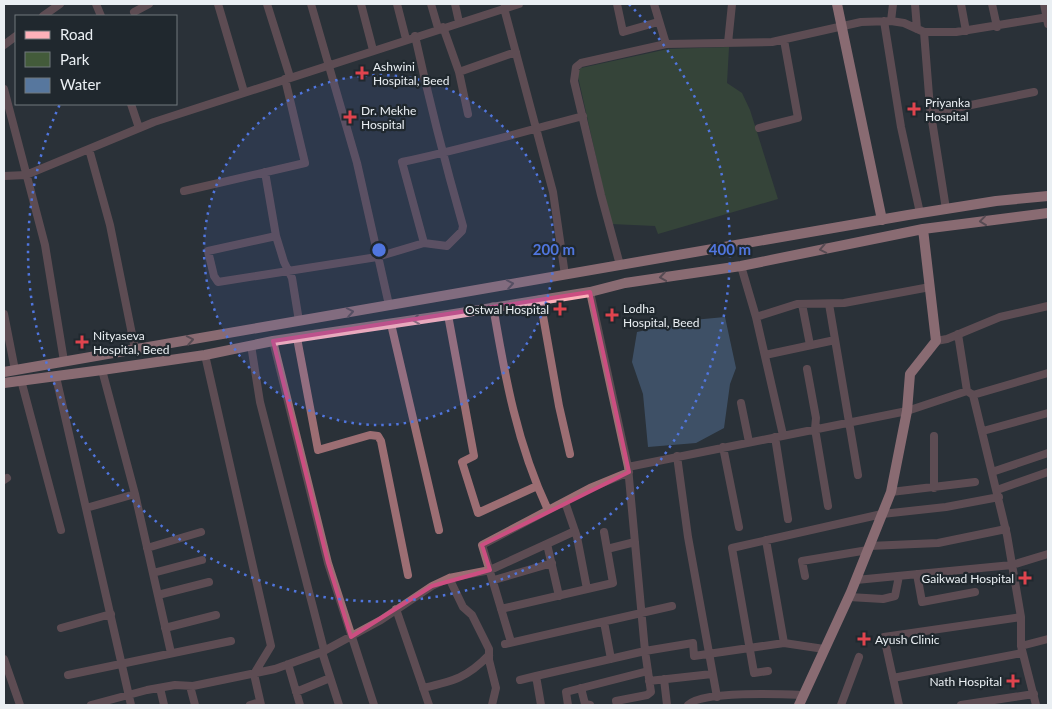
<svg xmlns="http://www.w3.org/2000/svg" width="1052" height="709" viewBox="0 0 1052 709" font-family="Lato,sans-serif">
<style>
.green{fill:#435b3a}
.water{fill:#57779e}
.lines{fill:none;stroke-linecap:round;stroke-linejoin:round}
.minor{stroke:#9c6e73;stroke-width:8}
.major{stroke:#fdb1b9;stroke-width:10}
.oneway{stroke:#8e6c74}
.marked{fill:none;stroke:#cc4e81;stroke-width:4;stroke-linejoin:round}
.ring{fill:none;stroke:#5076df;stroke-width:2.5;stroke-dasharray:2.5 5}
.health-dot{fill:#e0444e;stroke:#20282e;stroke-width:2}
.labels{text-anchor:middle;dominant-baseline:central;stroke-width:4.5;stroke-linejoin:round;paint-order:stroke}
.poi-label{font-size:12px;fill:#eaeff3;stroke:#20282e;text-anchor:start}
.centre{fill:#5076df;stroke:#20282e;stroke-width:2.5}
.ring-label{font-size:15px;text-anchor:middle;font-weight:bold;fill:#5076df;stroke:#20282e;stroke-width:4.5;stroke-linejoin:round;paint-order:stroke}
</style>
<rect width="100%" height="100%" fill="#2a3138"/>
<!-- green -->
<path class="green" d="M729 47 727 83 742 93 750 110 778 199 658 234 655 226 611 224 577 72 581 68 668 49Z"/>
<!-- water -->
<path class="water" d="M725 317 736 368 730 384 724 428 696 443 648 447 643 394 632 362 637 332 693 320Z"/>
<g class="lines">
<!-- minor -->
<path class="minor" d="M96 4 101 16
M218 4 244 92
M267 4 290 77
M311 4 357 163 389 305
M361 4 373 50
M397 4 406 39
M431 4 438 28
M455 4 459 22
M617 4 623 32 658 22
M654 4 666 44
M915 4 917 29
M961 4 966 31
M992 4 997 27
M1044 4 1048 24
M504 8 553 192 565 275
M134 12 149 4
M43 16 60 4
M884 21 901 127 920 213
M891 21 893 4
M443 27 459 72 468 114
M924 32 930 108 946 209
M415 36C429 100 445 163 463 226L462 231 447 246 424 243 402 162C463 149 523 132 583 116
M728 43 732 4
M4 45 16 36
M459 72 516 52
M4 89 45 245 64 361
M131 104 139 128
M932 113 1034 92
M759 128 798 118 784 40
M89 149 110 225 135 349
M265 172 276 236 284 262 292 278 299 321
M4 176 26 175 154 122 519 4
M184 191 305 163 285 79
M276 236 208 251 214 276 218 282 377 257 424 243
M620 265 601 195 574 81 576 67 581 63 666 44 772 42 861 22 891 21 904 23 924 32H956L1048 17
M741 266 756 317 783 435
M590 292 628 467 907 411 967 391 973 395 1007 535 1021 617V646L1036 705
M540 299 559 406 570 454
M802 304 810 345
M829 304 858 475
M493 306C505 377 517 444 548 510
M4 314 15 370
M448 315 474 456 462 462 478 513 537 486
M756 317 797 304 844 303 930 287
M391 324 439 530
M958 334 967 391
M297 338 318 450 370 435 378 436 381 441 408 575
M273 341 328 563 374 705
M936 341 947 339 1000 317 1048 306
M251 345 260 402 324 650
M205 355 271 646 254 674 261 705
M765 355 835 340
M807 369 816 418 815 429 828 506
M102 370 135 494 171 653
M56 377 131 705
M21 380 61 530
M973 395 1048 373
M741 403 749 442
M983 431 1048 413
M934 436V488
M775 437 788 519
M723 447 739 527
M677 456 688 537 717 697
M628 467 645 651 693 643 694 656 784 643 824 649
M992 472 1048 453
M4 480 7 478
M997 490 1048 472
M891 492 975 482
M565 502 577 537 587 589
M86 508 135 494
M766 540 784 643
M547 544 559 596
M869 546 938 543 1006 529
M147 548 201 532
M607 549 635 542
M153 573 202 560
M917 574 922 602 975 592
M805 576 802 561 868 550
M449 578 463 607 472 615 489 649V660L496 688 492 705
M494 580 552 563
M856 580 1012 565 1048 554
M158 595 209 582
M849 597 883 599 895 596 899 576
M396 609 429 705
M501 609 613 583 604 532
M604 622 611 659
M61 628 111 614
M165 628 216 615
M511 642 482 545 590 488 629 472
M505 644 672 606
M1021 646 1048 639
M322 652 339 705
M4 659 20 705
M288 664 300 705
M768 671 754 673 732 548 882 514 946 507 999 497
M68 675 231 641
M893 678 1022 653
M664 679 667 705
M520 680 536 676
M649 681 712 674
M190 686 195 705
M160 688 164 705
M423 688C453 681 467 678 489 655
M581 688 585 704 590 705
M296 692 330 678
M91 705 147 690 175 685 193 686 251 674 275 669 322 652 381 620 432 586 449 578 490 570 575 531
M250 705 260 702
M541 705 536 676 645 651 651 692 647 695 616 701 617 705
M568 705 566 692 648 671
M688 705C701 691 781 694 803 695
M841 705 859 657
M899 705 884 637 1021 617
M961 705 1034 694"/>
<!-- major -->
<path class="major" d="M837 4 882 220
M4 372 908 215 996 201 1048 196
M4 383 102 370 205 355 273 341 448 315 590 292 625 283 741 266 923 229 1048 213
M799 705 851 592 891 492 907 411 910 374 936 341 923 229"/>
</g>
<!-- one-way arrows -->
<defs><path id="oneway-chevron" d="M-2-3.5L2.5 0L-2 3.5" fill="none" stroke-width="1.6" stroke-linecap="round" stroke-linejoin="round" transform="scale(1.25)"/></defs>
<g class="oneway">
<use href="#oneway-chevron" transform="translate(983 221) rotate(173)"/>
<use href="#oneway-chevron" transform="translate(823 249) rotate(169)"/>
<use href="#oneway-chevron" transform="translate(663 277) rotate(172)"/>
<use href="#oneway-chevron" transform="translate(510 284) rotate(-10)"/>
<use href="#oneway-chevron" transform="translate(350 312) rotate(-10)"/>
<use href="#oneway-chevron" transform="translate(416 320) rotate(171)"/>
<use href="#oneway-chevron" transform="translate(190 340) rotate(-10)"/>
</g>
<!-- marked area -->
<path d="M0 0H1052V709H0ZM590 292 629 472 482 545 490 570 432 586 351 637 328 563 273 341Z" fill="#2a3138" fill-opacity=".55" fill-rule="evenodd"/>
<path class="marked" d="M590 292 629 472 482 545 490 570 432 586 351 637 328 563 273 341Z"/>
<!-- distance rings -->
<circle cx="379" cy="250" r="175" fill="#5076df" fill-opacity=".12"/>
<g class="ring">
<circle cx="379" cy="250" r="175"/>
<path d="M629 4A351 351 0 1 1 60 104"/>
</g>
<!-- markers -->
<g class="health-dot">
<path d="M359.5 65.5h5v5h5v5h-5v5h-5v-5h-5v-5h5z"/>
<path d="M911.5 101.5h5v5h5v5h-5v5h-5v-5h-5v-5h5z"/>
<path d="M347.5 109.5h5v5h5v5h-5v5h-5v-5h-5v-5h5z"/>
<path d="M557.5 301.5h5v5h5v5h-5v5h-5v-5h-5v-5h5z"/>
<path d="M609.5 307.5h5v5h5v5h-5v5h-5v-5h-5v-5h5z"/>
<path d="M79.5 334.5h5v5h5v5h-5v5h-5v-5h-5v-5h5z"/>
<path d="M1022.5 570.5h5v5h5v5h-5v5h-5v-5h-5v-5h5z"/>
<path d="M861.5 631.5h5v5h5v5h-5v5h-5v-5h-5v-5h5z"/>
<path d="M1010.5 673.5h5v5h5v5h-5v5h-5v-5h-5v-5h5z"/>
</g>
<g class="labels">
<!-- poi labels -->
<g class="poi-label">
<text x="373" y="66">Ashwini<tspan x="373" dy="14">Hospital, Beed</tspan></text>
<text x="925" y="102">Priyanka<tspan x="925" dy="14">Hospital</tspan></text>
<text x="361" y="110">Dr. Mekhe<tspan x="361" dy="14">Hospital</tspan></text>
<text x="623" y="308">Lodha<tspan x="623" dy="14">Hospital, Beed</tspan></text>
<text x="549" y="309" text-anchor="end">Ostwal Hospital</text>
<text x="93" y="335">Nityaseva<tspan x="93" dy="14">Hospital, Beed</tspan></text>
<text x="1014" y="578" text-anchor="end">Gaikwad Hospital</text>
<text x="875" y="639">Ayush Clinic</text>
<text x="1002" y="681" text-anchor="end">Nath Hospital</text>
</g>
</g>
<circle cx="379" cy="250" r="8" class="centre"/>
<g class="ring-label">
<text x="554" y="255">200 m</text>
<text x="730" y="255">400 m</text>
</g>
<!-- border -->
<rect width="1052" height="709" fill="none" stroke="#eaeff3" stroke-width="10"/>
<!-- legend -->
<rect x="15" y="15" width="162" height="90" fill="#20282e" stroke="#71787d"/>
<rect x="25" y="31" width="25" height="8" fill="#fdb1b9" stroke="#71787d"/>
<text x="60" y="40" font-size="15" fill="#eaeff3">Road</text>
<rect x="25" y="52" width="25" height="15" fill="#435b3a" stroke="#71787d"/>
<text x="60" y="65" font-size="15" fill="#eaeff3">Park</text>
<rect x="25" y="78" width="25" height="15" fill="#57779e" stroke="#71787d"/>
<text x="60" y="90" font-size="15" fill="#eaeff3">Water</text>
</svg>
